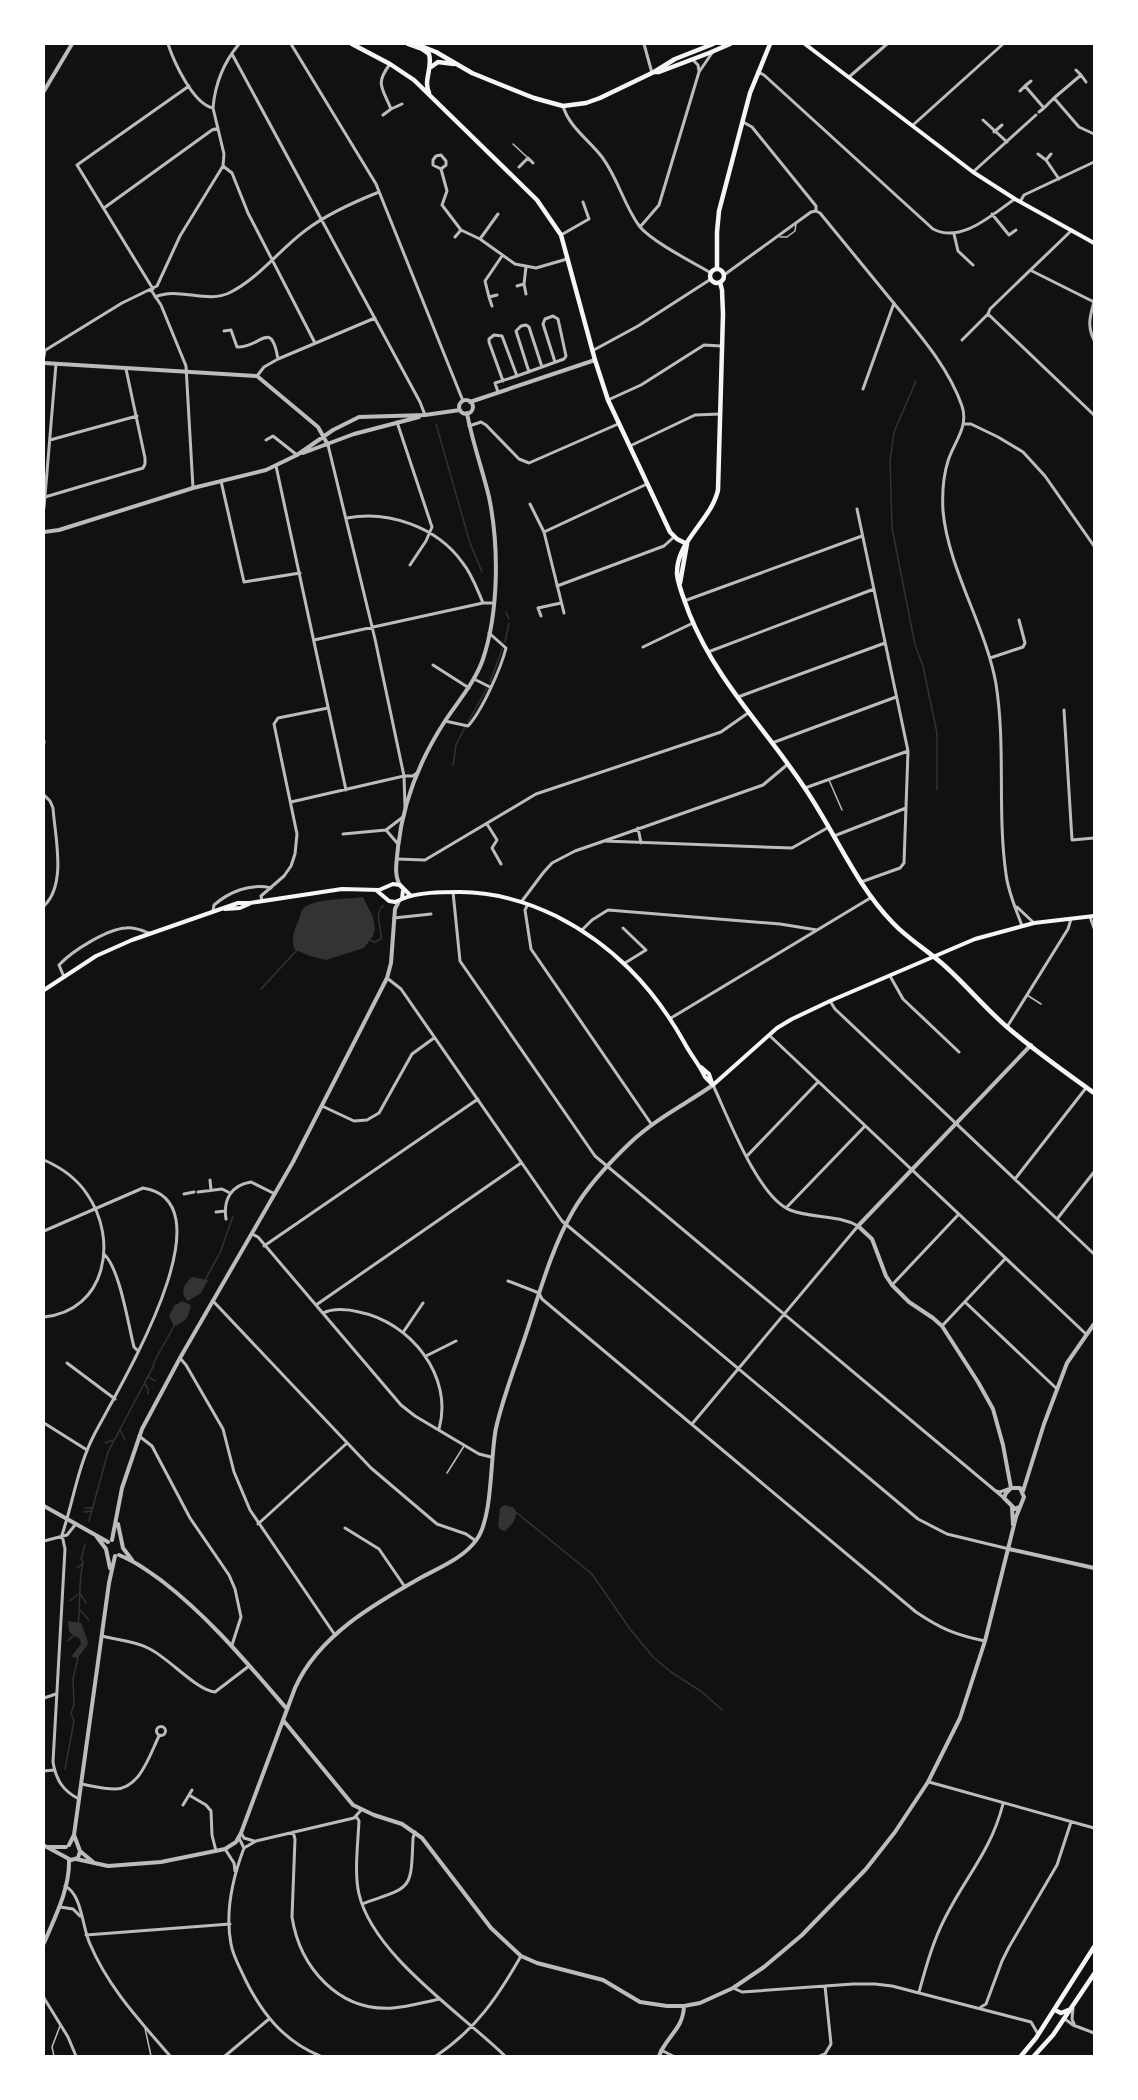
<svg xmlns="http://www.w3.org/2000/svg" width="1138" height="2100" viewBox="0 0 1138 2100" font-family="'Open Sans',sans-serif">
<style>
.water{fill:#333}
.lines{fill:none;stroke-linecap:round;stroke-linejoin:round}
.stream{stroke:#333;stroke-width:1.5}
.service{stroke:#bcbcbc;stroke-width:1.5}
.minor{stroke:#bcbcbc;stroke-width:3}
.tertiary{stroke:#bcbcbc;stroke-width:4}
.secondary{stroke:#f5f5f5;stroke-width:4}
.primary{stroke:#f5f5f5;stroke-width:4.5}
.trunk{stroke:#f5f5f5;stroke-width:4.5}
</style>
<rect width="100%" height="100%" fill="#111"/>
<!-- water -->
<path class="water" d="M363 897 373 917 375 929 373 936 364 948 326 960 310 956 294 949C292 938 293 932 298 922 300 918 300 912 303 909 312 898 350 899 363 897Z
M192 1277 208 1280 201 1293 188 1301C179 1293 184 1284 192 1277Z
M182 1301 191 1305C189 1316 186 1322 174 1326L169 1316 174 1306Z
M504 1505 513 1507 517 1513 513 1523 505 1531 501 1530 498 1526 500 1508Z
M68 1621 81 1623 88 1642 87 1646 77 1658 71 1657 81 1644 80 1639 69 1632Z"/>
<g class="lines">
<!-- stream -->
<path class="stream" d="M916 381 894 432 890 461 892 528 915 645 923 666 937 733V790
M436 424 470 543 482 572
M506 612 509 619
M505 642 509 623
M490 682 503 647
M468 722 487 688
M453 766 456 745 465 727
M369 940 375 942 381 939C382 927 373 914 384 905
M261 989 298 949
M205 1280 220 1253 233 1216
M149 1377 155 1381
M145 1384 148 1389V1394
M120 1430 125 1440
M105 1443 113 1440
M85 1508H92
M84 1512 92 1511
M517 1513 592 1574 630 1629 653 1657 671 1672 702 1692 722 1710
M89 1521 108 1452 153 1367 154 1362 174 1326
M77 1568 83 1563
M81 1595 86 1603
M70 1601 78 1594
M80 1610 89 1620
M78 1625C81 1604 78 1582 83 1562L81 1559 85 1545
M68 1641 74 1635
M65 1769 74 1721 71 1713 74 1705 73 1679 79 1653"/>
<!-- service -->
<path class="service" d="M513 144 527 157
M780 237H787L795 231 796 224
M829 780 842 810
M1027 995 1041 1004
M447 1473 464 1446
M145 2028 151 2056
M54 2056 52 2047 60 2026"/>
<!-- minor -->
<path class="minor" d="M168 44C174 62 193 104 213 108L224 154 223 166 232 173 248 213 315 343
M291 44 376 184 463 401
M644 44 652 73
M232 54 420 402 425 415
M692 59 698 65 699 71
M390 64C375 84 382 87 391 109
M1076 70 1081 75
M758 72 764 75 933 229C962 244 992 214 1015 199
M849 77 887 44
M1031 81 1025 86 1044 108 1054 98 1079 127 1094 134
M1020 91 1025 86
M1054 98 1081 75 1086 82
M563 106C569 127 589 140 602 157 618 178 624 206 640 227 653 242 692 262 711 273
M213 108C215 84 224 62 239 44
M1039 112 1044 108
M383 115 391 109 402 104
M983 120 1007 142
M743 122 752 127 816 206V211L820 213C844 242 868 272 892 301 918 333 948 366 962 406 969 427 954 442 948 461 943 477 942 494 943 511 948 568 986 627 996 684 1006 747 997 811 1006 874 1008 892 1016 909 1022 926
M913 125 1003 44
M994 132 1002 125
M1038 154 1046 160 1059 179
M1046 160 1051 154
M519 167 528 158 533 163
M441 169 446 165V161L441 155 436 156 433 160V165L441 169 447 191 442 205 461 230 480 239 515 264 536 268 567 259
M973 172 1036 115
M1020 202 1024 195 1094 162
M104 208 212 130 218 128
M992 214 1009 235 1016 230
M640 227 659 205 699 72 712 53
M1072 230 990 309 988 314 1094 415
M954 234 958 251 973 265
M561 235 589 219 583 202
M455 237 461 230
M480 239 498 214
M1030 270 1094 302
M724 275 811 212 816 211
M517 286 524 284
M153 289 77 165 189 86
M151 290 161 305 186 366 193 488
M526 294 524 284 526 267
M497 295 489 297 485 281 502 256
M155 297C179 286 207 305 231 292 260 277 280 249 306 230 327 214 354 202 379 192
M489 297 492 306
M1094 302C1090 316 1087 326 1094 340
M224 331 231 330 237 347C261 348 271 318 278 359
M962 340 988 314
M44 351 122 303 157 286 180 236 223 166
M592 351 638 326 711 279
M44 356 45 350
M542 367 564 359 566 356 558 319 553 316 545 319 543 324 555 362
M257 376 264 367 278 359 375 318
M517 376 542 367 529 327 526 325 521 326 516 331 529 372
M863 389 894 303
M498 392 495 383 517 376 502 336 494 335 489 339V342L503 381
M608 400 641 385 704 345 721 346
M397 422 432 527 426 541 410 565
M964 424H971L998 437 1023 452 1045 476 1094 546
M469 426 481 422 486 425 519 459 529 463 618 424
M50 440 137 416
M266 440 273 436 297 455
M328 445 375 639 404 776 405 807
M630 446 695 415 720 414
M276 466 346 790
M221 481 244 582 300 573
M45 497 143 468 145 464V458L126 369
M530 504 544 532 564 613
M44 508 56 364
M857 509 908 751 904 863 900 868 861 882
M347 518C388 510 437 527 462 562 472 574 477 589 483 603
M544 532 647 484
M557 586 664 546 674 537
M684 601 862 536
M541 616 538 608 561 603
M314 640 483 603H493
M643 647 693 623
M708 652 874 589
M990 658 1023 647 1025 643 1019 620
M433 665 469 688
M474 679 490 687
M738 697 885 643
M1064 710 1072 840 1094 838
M445 721 468 726C482 711 501 668 506 648L489 633
M44 741V743
M772 743 896 697
M805 788 908 751
M44 795 50 801 53 808C55 837 67 884 44 906
M291 802 404 776H413L417 773
M487 824 497 840 492 848 501 864
M638 828 641 843
M343 834 386 830
M834 836 906 808
M605 841 792 848 829 827
M398 844 386 830 403 817
M397 859 425 860 536 794 721 732 748 713
M453 892 460 961 595 1156 1004 1498
M262 901 261 896 284 876 291 866 295 854 297 834 274 724 278 718 328 708
M522 901 543 873 552 863 575 851 604 841 763 785 788 764
M528 904 525 910 531 949 652 1125
M1017 907 1034 923
M213 911 214 905C229 892 250 883 271 888
M1090 917 1094 928
M394 918 431 914
M623 928 646 950 625 963
M582 930 592 920 608 910 780 924 817 930
M890 976 903 999 959 1052
M64 977 59 965C72 951 107 929 126 928 134 927 141 930 149 933
M387 978 401 989 562 1221 918 1519 947 1534 1009 1549
M830 1001 835 1009 1094 1254
M671 1018 872 897
M1007 1027 1068 929 1071 919
M769 1035 1086 1334
M322 1106 354 1121 367 1120 379 1113 412 1054 434 1038
M747 1156 818 1082
M44 1160C60 1167 77 1179 87 1194 119 1240 106 1311 44 1317
M1015 1179 1086 1088
M210 1180 211 1190
M198 1192 222 1189 230 1193
M184 1194 194 1192
M786 1208 865 1126
M216 1212 225 1211
M226 1219C223 1200 231 1185 251 1182L275 1194
M1057 1219 1094 1172
M44 1231 143 1188C235 1202 113 1397 94 1435 78 1466 73 1502 62 1535
M252 1234 258 1237 401 1405 415 1416 479 1454 491 1457
M264 1246 478 1099
M104 1254C120 1269 128 1324 134 1347L138 1351
M508 1281 539 1293 542 1299 916 1612C941 1629 956 1635 985 1641
M892 1285 958 1215
M213 1301 371 1468 437 1524 466 1534 476 1541
M965 1302 1057 1389
M316 1305 521 1163
M323 1313C333 1308 348 1309 359 1312 410 1322 454 1376 439 1429
M942 1326 1005 1259
M404 1331 423 1303
M426 1356 456 1341
M180 1358 186 1365 223 1429 234 1472 250 1510 335 1635
M67 1363 115 1399
M44 1423 87 1450
M692 1424 858 1226C836 1214 813 1219 790 1210 758 1197 728 1117 713 1085
M139 1436 152 1446 190 1518 229 1575 235 1589 241 1617 232 1645
M996 1491 1000 1492 1008 1489
M258 1524 346 1444
M345 1528 379 1549 405 1587
M62 1535 65 1549 53 1762C56 1780 63 1791 79 1799
M44 1541 67 1535 75 1525
M102 1636C116 1640 135 1641 148 1648 168 1657 197 1691 215 1692L249 1666
M44 1698 56 1694
M156.5 1731a4.5 4.5 0 1 1 9 0a4.5 4.5 0 1 1-9 0Z
M44 1771 54 1770
M929 1782 1094 1828
M81 1784C92 1786 104 1789 115 1789 140 1789 150 1754 159 1736
M189 1795 206 1805 211 1811 212 1835 216 1851
M183 1805 192 1790
M356 1816 359 1821C358 1843 354 1873 359 1894 373 1955 462 2014 505 2056
M293 1832 295 1839 292 1917C300 1968 339 2012 393 2008 409 2007 424 2002 440 1999
M241 1833 244 1838 254 1841
M239 1838 244 1848C233 1877 225 1913 231 1944 233 1956 240 1968 245 1979 262 2014 284 2041 320 2056
M244 1848 256 1841 354 1818 362 1809
M225 1849 234 1863 235 1871
M65 1886C82 1894 82 1927 90 1944 108 1987 140 2021 170 2056
M362 1904C412 1886 411 1892 413 1838L415 1832
M60 1907 73 1909 80 1916
M86 1935 230 1924
M733 1988 742 1992 853 1984H875L892 1986 1031 2022 1038 2034
M919 1992C926 1967 933 1941 945 1918 966 1876 991 1851 1003 1804
M44 1998 68 2037 76 2056
M981 2007 986 2004 1002 1961 1009 1947 1057 1865 1071 1822
M1073 2008 1072 2019 1075 2026
M1065 2019 1073 2025 1094 2033
M661 2050 673 2056
M225 2056 269 2019
M436 2056C476 2029 497 1998 521 1956
M820 2056 825 2054 831 2044 825 1986"/>
<!-- tertiary -->
<path class="tertiary" d="M44 91 72 44
M44 363 257 376 318 427 328 445
M459 407a7 7 0 1 1 14 0a7 7 0 1 1-14 0Z
M470 402 595 360
M303 453 354 434 419 417
M44 532 59 530 193 488 266 470 297 455 333 430 359 417 425 415 460 410
M401 887C393 875 397 861 398 847 403 802 421 758 445 721 459 700 475 682 483 659 499 611 499 545 489 497 482 468 472 441 467 413
M1011 1488 1003 1445 993 1409 978 1382 942 1326 933 1318 909 1302 892 1285 886 1276 872 1239 858 1226 1031 1045
M1011 1488 1006 1493 1004 1498 1015 1509 1019 1507
M1023 1491 1044 1424 1067 1363 1094 1324
M44 1506 108 1542
M1012 1507 1013 1525
M118 1524 123 1548 132 1560
M97 1537 106 1549 110 1568
M112 1540 122 1488 142 1429 180 1358 293 1162 387 978 391 963 395 909 399 901
M1009 1549 1094 1568
M119 1555C135 1561 148 1571 162 1581 210 1618 247 1663 287 1709
M283 1720 353 1805 374 1815 402 1824 422 1838 491 1928 521 1956 537 1963 603 1980 640 2002 667 2006H684L700 2003 733 1988 764 1967 802 1935 866 1869 895 1832 928 1782 960 1718 985 1641 1016 1517 1024 1497 1020 1488H1011
M74 1835 80 1851 93 1862
M69 1845 74 1835 109 1583 115 1556
M45 1846 71 1860 78 1858 80 1851
M49 1847H66
M76 1859 108 1866 161 1862 225 1849 236 1842 241 1833 295 1688C318 1636 374 1604 422 1577 441 1567 465 1557 477 1539 493 1516 490 1458 496 1428 503 1397 515 1367 525 1337 539 1295 551 1249 573 1211 588 1185 610 1162 631 1142 655 1119 686 1104 713 1085
M44 1943C55 1917 70 1888 69 1860
M659 2056C667 2035 683 2030 684 2006"/>
<!-- secondary -->
<path class="secondary" d="M805 44 973 172 1015 199 1094 243
M376 890 389 901 395 902 402 899 403 890
M402 899C418 892 442 892 460 892 495 892 525 901 556 916 613 945 653 987 684 1042 690 1054 699 1064 705 1077L713 1085
M225 909 240 908 249 904
M44 990 96 956 132 940 238 903H250L342 889 379 890 393 884 400 885 410 895
M701 1067 709 1074 712 1083
M713 1085 777 1028 792 1019 830 1001 975 939 1034 923 1094 916"/>
<!-- primary -->
<path class="primary" d="M352 44 390 64 414 80 537 200 561 235 595 360 608 400 670 532 677 539 687 544
M408 44 422 49 429 54C433 68 423 80 429 93
M416 44 436 52 472 73 499 84 534 98 563 106 586 103 600 98 654 72 675 59 713 44
M431 67 438 62 454 64
M654 72H659L709 53 730 44
M717 269V232L719 211 750 93 770 44
M710 276a7 7 0 1 1 14 0a7 7 0 1 1-14 0Z
M720 282 722 290 723 314 718 490C711 521 676 541 677 574 678 586 685 601 689 613 716 681 765 728 804 787 835 832 855 884 893 923 909 940 929 951 946 967 967 986 985 1008 1007 1027 1035 1051 1065 1072 1094 1093
M680 583 687 544"/>
<!-- trunk -->
<path class="trunk" d="M1057 2011 1061 2013 1071 2009
M1021 2056 1036 2038 1094 1947
M1034 2056 1053 2035 1094 1974"/>
</g>
<!-- border -->
<rect width="1138" height="2100" fill="none" stroke="#ffffff" stroke-width="90"/>
</svg>
